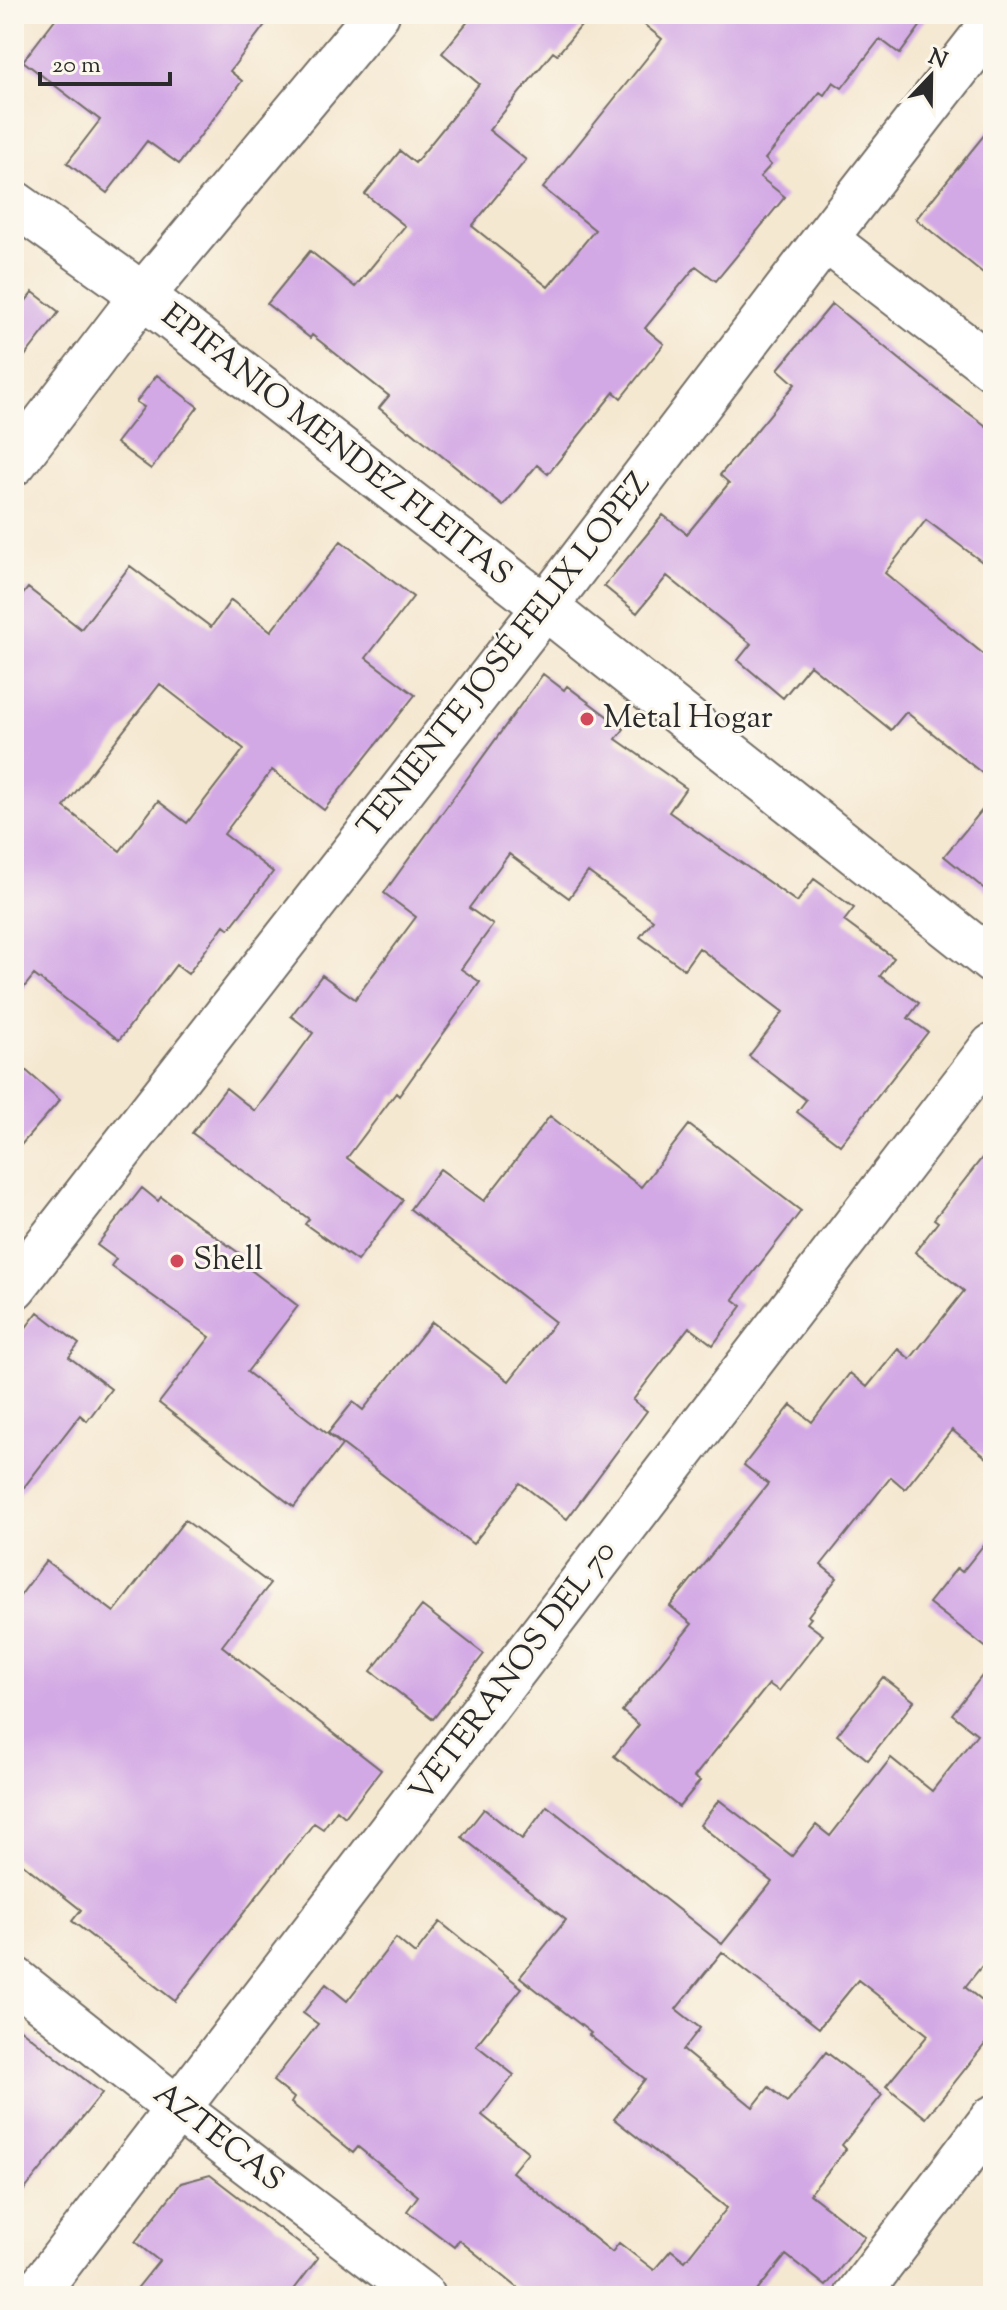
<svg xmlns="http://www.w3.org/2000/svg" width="1007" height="2310" viewBox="0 0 1007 2310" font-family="'Sorts Mill Goudy',serif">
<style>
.building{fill:#d3a9e5;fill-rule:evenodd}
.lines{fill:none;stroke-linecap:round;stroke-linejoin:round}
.minor-casing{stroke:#726d65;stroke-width:48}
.major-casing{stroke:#726d65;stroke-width:48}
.minor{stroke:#fff;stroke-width:44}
.major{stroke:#fff;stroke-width:44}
.poi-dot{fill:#d1495b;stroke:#fbf7ec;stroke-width:3}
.labels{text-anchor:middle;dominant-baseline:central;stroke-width:6;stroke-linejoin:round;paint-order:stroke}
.street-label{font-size:32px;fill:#2b2b2b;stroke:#fbf7ec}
.poi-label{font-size:32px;fill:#2b2b2b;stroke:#fbf7ec;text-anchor:start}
</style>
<rect width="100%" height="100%" fill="#fbf7ec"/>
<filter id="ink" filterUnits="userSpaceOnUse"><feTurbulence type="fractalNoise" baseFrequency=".0125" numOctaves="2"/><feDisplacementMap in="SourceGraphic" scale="16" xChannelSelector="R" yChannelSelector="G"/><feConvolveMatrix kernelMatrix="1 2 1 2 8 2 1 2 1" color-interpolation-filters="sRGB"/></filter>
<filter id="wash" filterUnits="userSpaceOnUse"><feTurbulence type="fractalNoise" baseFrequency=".006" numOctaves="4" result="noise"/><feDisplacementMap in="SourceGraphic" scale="32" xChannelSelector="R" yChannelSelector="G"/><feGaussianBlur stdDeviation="1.8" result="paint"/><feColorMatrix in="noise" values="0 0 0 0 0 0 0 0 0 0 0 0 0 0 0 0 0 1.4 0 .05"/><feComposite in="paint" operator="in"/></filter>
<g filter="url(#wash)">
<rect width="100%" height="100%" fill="#f5e8d1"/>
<g id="blocks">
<!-- building -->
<path class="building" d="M59 14H273L230 71 242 81 179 164 147 141 107 193 67 163 100 120 23 61Z
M474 14H591L557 55 553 52 489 130 526 160 472 226 548 287 595 230 543 188 662 39 631 14H929L900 54 880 39 842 88 833 82 824 95 820 92 765 159 771 165 760 177 785 197 716 281 696 266 645 328 664 344 621 398 614 392 548 474 537 465 503 506 410 430 408 431 379 408 389 396 312 335 310 338 267 304 310 251 355 287 405 226 365 194 400 151 415 163 479 84 442 53Z
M993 124V281L916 219Z
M33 292 59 312 14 370V316Z
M832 304 940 392 993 431V570L926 520 885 573 993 662V782L906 712 891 730 810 665 783 698 738 660 751 644 667 576 637 613 604 586 663 515 687 534 729 483 720 475 795 384 778 369Z
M157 375 198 407 151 469 116 443 144 407 136 402Z
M341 541 413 597 366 658 415 695 324 810 272 770 224 834 273 872 229 929 224 925 188 974 176 965 119 1040 34 975 14 1000V606L28 588 81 629 130 566 211 627 231 600 271 631ZM160 684 244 749 187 823 158 801 120 851 64 807Z
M543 674 564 690 567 686 624 729 616 739 686 788 669 812 797 902 814 879 854 908 844 921 894 958 880 976 919 1003 908 1018 928 1032 840 1145 797 1112 806 1100 749 1056 783 1012 699 948 684 969 640 937 653 920 588 872 569 898 509 854 469 908 493 925 461 969 480 982 399 1096 396 1093 347 1158 403 1200 357 1261 305 1224 309 1219 192 1133 226 1088 255 1111 313 1033 291 1016 322 975 355 999 416 917 384 893Z
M993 797V896L944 856Z
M14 1060 60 1100 14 1153Z
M550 1116 641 1187 689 1125 801 1211 733 1299 742 1306 713 1345 689 1327 633 1400 647 1411 567 1519 520 1483 473 1544 328 1433 353 1402 363 1410 432 1322 509 1381 555 1322 410 1209 440 1169 484 1201Z
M993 1144V1463L952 1430 905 1489 891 1477 821 1565 837 1578 808 1616 811 1618 807 1623 823 1635 779 1691 769 1684 694 1777 700 1781 679 1807 614 1756 639 1725 622 1711 692 1624 670 1606 768 1484 744 1465 791 1405 812 1422 850 1373 867 1387 898 1349 910 1359 964 1291 915 1252 938 1222 934 1219Z
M142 1188 158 1201 161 1197 243 1256 239 1261 298 1306 247 1372 342 1445 294 1507 159 1403 210 1337 111 1266 116 1259 97 1245Z
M38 1312 79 1344 69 1357 111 1389 87 1421 80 1415 14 1500V1343Z
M185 1520 270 1584 222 1646 381 1770 345 1817 337 1810 323 1829 314 1823 175 2001 72 1921 81 1910 14 1857V1604L46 1561 114 1612Z
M993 1533V1653L929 1603 957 1568 962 1572Z
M422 1606 484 1654 433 1719 371 1671Z
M993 1662V1952L965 1987 993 2010V2034L926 2118 886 2086 928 2035 858 1980 819 2028 722 1952 676 2009 700 2028 683 2050 753 2107 769 2087 787 2102 826 2052 882 2095 842 2145 846 2149 810 2194 865 2237 826 2286 786 2255 753 2296H528L459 2240 454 2247 407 2211 418 2196 358 2147 353 2153 291 2103 294 2098 273 2081 318 2024 303 2013 326 1984 347 2001 396 1938 415 1954 440 1922 522 1988 476 2045 514 2075 482 2115 528 2152 512 2172 612 2252 619 2243 654 2270 671 2250 685 2261 727 2208 614 2119 645 2079 589 2035 591 2033 520 1977 566 1920 462 1837 484 1809 522 1839 547 1806 722 1944 772 1882 700 1825 719 1800 792 1856 816 1825 830 1836 891 1758 932 1791 977 1734 952 1714Z
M883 1677 914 1701 868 1760 837 1735Z
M14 2024 102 2093 14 2203Z
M210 2175 318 2258 289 2296H131L159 2261 135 2242 181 2183Z"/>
</g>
</g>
<g filter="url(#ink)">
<use href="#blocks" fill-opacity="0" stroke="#726d65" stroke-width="2"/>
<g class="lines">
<defs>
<path id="minor" d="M14 203 122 280 545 607 993 962
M825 239 993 368
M14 463 142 296 377 14
M14 1979 179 2110 423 2296
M34 2296 993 1046
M857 2296 993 2118"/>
<path id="major" d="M14 1287 545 607 825 239 993 23"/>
</defs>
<!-- minor casing -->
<use href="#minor" class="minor-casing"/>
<!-- major casing -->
<use href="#major" class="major-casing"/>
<!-- minor -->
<use href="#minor" class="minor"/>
<!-- major -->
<use href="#major" class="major"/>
</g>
</g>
<!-- markers -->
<g class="poi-dot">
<circle cx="587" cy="719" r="8"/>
<circle cx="177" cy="1261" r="8"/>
</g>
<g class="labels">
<!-- street labels -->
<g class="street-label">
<text transform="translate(336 446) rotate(38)">EPIFANIO MENDEZ FLEITAS</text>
<text transform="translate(505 656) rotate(-52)">TENIENTE JOSÉ FELIX LOPEZ</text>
<text transform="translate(514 1672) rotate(-53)">VETERANOS DEL 70</text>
<text transform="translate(218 2138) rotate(38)">AZTECAS</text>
</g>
<!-- poi labels -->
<g class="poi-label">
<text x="603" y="719">Metal Hogar</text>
<text x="193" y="1261">Shell</text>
</g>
</g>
<!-- margin -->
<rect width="1007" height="2310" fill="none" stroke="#fbf7ec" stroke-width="48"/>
<!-- north arrow -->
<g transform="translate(931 76) rotate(22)" stroke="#fbf7ec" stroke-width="6" paint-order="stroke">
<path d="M0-6L14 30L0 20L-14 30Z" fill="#2b2b2b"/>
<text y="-12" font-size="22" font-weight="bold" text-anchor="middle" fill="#2b2b2b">N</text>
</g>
<!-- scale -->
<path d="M40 72v12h130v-12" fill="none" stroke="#2b2b2b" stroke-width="4"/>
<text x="52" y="72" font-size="24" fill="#2b2b2b" stroke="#fbf7ec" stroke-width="6" paint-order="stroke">20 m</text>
</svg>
